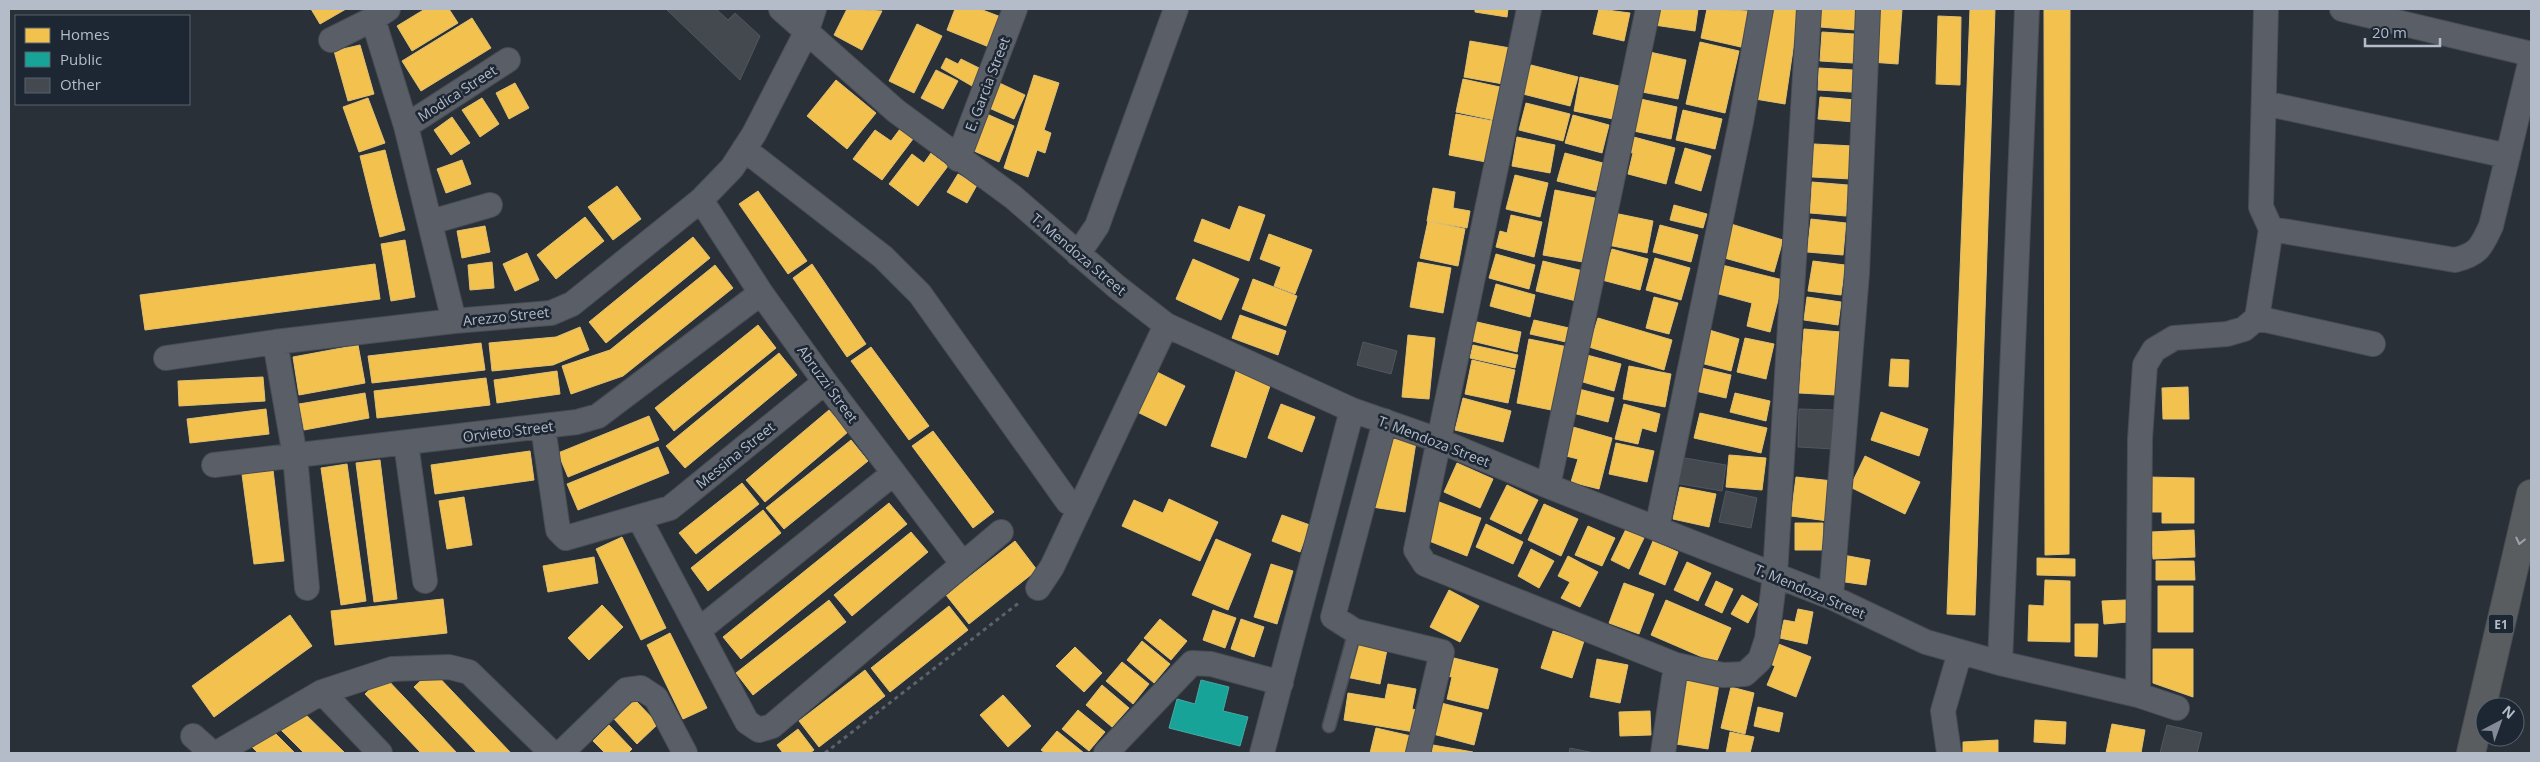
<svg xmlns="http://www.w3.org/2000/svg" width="2540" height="762" viewBox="0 0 2540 762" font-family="'Open Sans',sans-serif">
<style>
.homes{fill:#f2c14e;stroke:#dfc073}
.public{fill:#17a398;stroke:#46aaa7}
.building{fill:#444950;stroke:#52575f}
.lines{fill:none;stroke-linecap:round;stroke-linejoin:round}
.service-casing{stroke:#484c53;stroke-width:15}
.minor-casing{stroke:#484c53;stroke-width:26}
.motorway-casing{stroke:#474c53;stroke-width:30}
.path{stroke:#5d636a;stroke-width:3;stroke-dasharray:4 4;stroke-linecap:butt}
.service{stroke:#5a5e66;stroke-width:12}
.minor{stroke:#5a5e66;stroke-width:24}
.motorway{stroke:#5a5d60;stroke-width:28}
.oneway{stroke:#9ea4af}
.labels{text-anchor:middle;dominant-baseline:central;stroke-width:5;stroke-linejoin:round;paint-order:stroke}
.shield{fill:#1d2633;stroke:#878f9c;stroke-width:1}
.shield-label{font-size:12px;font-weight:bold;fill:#b4bcc9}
.street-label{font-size:14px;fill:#b4bcc9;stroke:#1d2633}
</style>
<rect width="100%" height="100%" fill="#2a3038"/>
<!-- homes -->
<path class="homes" d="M311 9H346L320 24Z
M425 9H449L458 23 412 51 397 26Z
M847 9 882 11 862 50 834 35Z
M955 9H980L1001 17 989 47 947 30Z
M1475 9H1508L1507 17 1475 12Z
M1599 9 1630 13 1624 41 1593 34Z
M1656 9H1698L1695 31 1654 25Z
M1707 9 1749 11 1741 47 1701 38Z
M1769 9H1799L1785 104 1755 99Z
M1821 9H1858L1856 30 1820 27Z
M1874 9H1902L1898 64 1870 62Z
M1970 9H1995L1975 615 1947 614Z
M2044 9H2070L2069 554 2045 555Z
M1938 16 1961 17 1960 85 1936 84Z
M472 18 491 48 421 91 402 61Z
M917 24 942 36 914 93 889 81Z
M1822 32 1854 34 1853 63 1820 61Z
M1470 41 1510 48 1503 84 1464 77Z
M1700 42 1739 51 1725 113 1686 104Z
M360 45 374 94 348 101 334 51Z
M1645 51 1686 60 1678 99 1637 91Z
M946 58 958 64 961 59 981 69 972 86 941 68Z
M1531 65 1578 77 1570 106 1523 94Z
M1819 68 1853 70 1852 92 1818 90Z
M936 70 958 81 943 109 921 98Z
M1034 75 1059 83 1044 130 1051 133 1045 153 1037 150 1028 177 1004 168Z
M1580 77 1619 86 1613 119 1574 111Z
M991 79 1025 95 1014 119 980 104Z
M1463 79 1500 87 1494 120 1456 112Z
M836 80 876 113 847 149 807 116Z
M515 83 529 108 509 119 496 93Z
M1820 97 1856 100 1854 122 1818 119Z
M368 98 385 143 359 152 343 107Z
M482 98 499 124 480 137 462 110Z
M1636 98 1677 107 1671 139 1629 130Z
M1526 103 1570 114 1563 141 1519 130Z
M1683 110 1722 119 1715 149 1676 140Z
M980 111 1014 126 999 162 965 147Z
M1456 114 1493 121 1486 162 1449 155Z
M1573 115 1609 125 1602 153 1565 143Z
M452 117 470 143 451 155 434 130Z
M900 129 913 139 882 180 853 159 875 130 891 141Z
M1630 136 1675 148 1666 184 1628 174 1633 153 1626 152Z
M1517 137 1555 145 1550 173 1512 166Z
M1814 144 1853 146 1851 179 1812 177Z
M1685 148 1711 156 1701 191 1675 183Z
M385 150 405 230 380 237 360 156Z
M931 153 948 166 918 206 889 184 912 154 924 163Z
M1565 153 1603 163 1596 191 1557 181Z
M462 160 471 184 446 193 437 169Z
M958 174 977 185 967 203 947 192Z
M1515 175 1548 183 1540 217 1506 209Z
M1812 182 1848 185 1846 216 1810 213Z
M617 186 641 219 613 240 588 207Z
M1433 188 1455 192 1453 208 1470 211 1467 228 1427 221Z
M1555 190 1595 198 1583 262 1543 255Z
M758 191 807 261 788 274 739 204Z
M1674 205 1707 214 1703 228 1670 220Z
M1239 206 1265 215 1249 261 1194 241 1202 219 1230 230Z
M1614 213 1653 221 1647 253 1608 245Z
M1511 215 1542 222 1534 257 1496 247 1500 231 1507 233Z
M585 217 604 241 556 279 537 255Z
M1811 219 1846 223 1843 255 1807 252Z
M1428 221 1465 229 1458 266 1420 258Z
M1731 224 1783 240 1774 272 1721 257Z
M1660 225 1698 235 1691 262 1653 252Z
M485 226 490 252 462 258 457 231Z
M1269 234 1312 250 1295 294 1274 286 1281 267 1260 259Z
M693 237 710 258 606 343 589 322Z
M405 240 415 297 391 301 381 244Z
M1612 249 1648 259 1640 290 1602 280Z
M527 253 539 280 515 291 503 264Z
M1496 254 1535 265 1529 289 1489 278Z
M1655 258 1690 268 1681 300 1646 290Z
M1193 259 1239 279 1221 320 1176 299Z
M1543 261 1583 271 1576 301 1536 291Z
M1813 261 1845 265 1841 295 1808 291Z
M492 262 494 288 470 290 468 265Z
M1418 262 1451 268 1443 313 1410 307Z
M375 264 380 299 145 330 140 295Z
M812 264 866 344 847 357 793 278Z
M715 265 733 288 623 376 571 394 562 366 610 350Z
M1722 265 1783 280 1770 332 1747 326 1752 303 1715 293Z
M1253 279 1297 296 1286 326 1242 309Z
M1496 284 1535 295 1530 317 1490 306Z
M1654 297 1678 303 1669 334 1646 328Z
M1807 297 1841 302 1838 325 1804 320Z
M1240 315 1286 331 1278 355 1232 338Z
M1598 318 1672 340 1664 370 1589 347Z
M1534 320 1569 328 1566 342 1530 334Z
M1477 322 1521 332 1517 352 1472 341Z
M758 325 776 348 674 431 655 408Z
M580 327 589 350 553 365 492 371 489 343 556 337Z
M1706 329 1739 339 1731 371 1697 362Z
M1804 329 1841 332 1836 395 1799 393Z
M1408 335 1435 338 1429 399 1402 397Z
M1745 338 1774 344 1766 379 1737 372Z
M1529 339 1568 347 1556 411 1517 403Z
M481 343 485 370 372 383 368 356Z
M358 345 365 383 299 395 293 357Z
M1473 345 1518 355 1515 368 1470 358Z
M871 347 929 426 909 440 851 361Z
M779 353 797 375 685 468 666 446Z
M1583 354 1621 364 1614 391 1576 380Z
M1891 359 1909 360 1908 387 1889 386Z
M1472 360 1515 370 1508 403 1465 394Z
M1629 366 1671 374 1665 407 1623 399Z
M1697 367 1731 375 1726 398 1691 390Z
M1149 368 1185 386 1166 426 1129 408Z
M557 371 560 394 497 403 494 380Z
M1236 371 1271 383 1246 458 1211 446Z
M263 377 265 401 179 406 178 381Z
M486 378 490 405 377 418 374 391Z
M2188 387 2189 419H2163L2162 388Z
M1575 388 1614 398 1608 422 1569 412Z
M365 393 369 418 304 430 299 404Z
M1735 393 1770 401 1766 421 1730 412Z
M1463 398 1511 411 1503 442 1455 430Z
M1281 404 1315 417 1302 452 1268 438Z
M1624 404 1660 414 1656 432 1642 428 1638 444 1615 439Z
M266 409 269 434 190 443 187 419Z
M829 410 848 432 765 502 746 480Z
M1881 412 1928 429 1919 456 1871 440Z
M1700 413 1767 428 1761 453 1694 438Z
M649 416 659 440 568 477 558 453Z
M1573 427 1612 438 1599 489 1571 482 1578 459 1566 456Z
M933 431 994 512 973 528 912 446Z
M1383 437 1416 442 1405 512 1372 507Z
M851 440 868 461 784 529 766 508Z
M1616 443 1654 451 1647 482 1609 474Z
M658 447 669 473 578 510 567 484Z
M530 451 534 480 435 494 431 465Z
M1729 455 1766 458 1762 490 1726 487Z
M1865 456 1920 482 1905 514 1850 487Z
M380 460 397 599 374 602 356 463Z
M1457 463 1493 479 1480 508 1444 492Z
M347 464 366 601 341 605 321 468Z
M273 470 284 561 254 564 242 474Z
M1796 477 1833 481 1828 521 1791 516Z
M2148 477 2194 478V523H2162V512H2148Z
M742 483 759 504 696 554 679 533Z
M1507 485 1538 500 1521 534 1490 519Z
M1680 487 1716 494 1709 527 1673 519Z
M464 497 472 545 447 549 439 501Z
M1169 499 1218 522 1200 561 1122 526 1134 500 1163 513Z
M1434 500 1481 518 1467 556 1419 537Z
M889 503 907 524 741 659 723 637Z
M1544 504 1578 519 1561 556 1528 540Z
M763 510 781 533 708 591 691 568Z
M1282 515 1310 525 1300 552 1272 541Z
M1795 523H1823V550H1795Z
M1486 524 1523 542 1513 564 1476 547Z
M1588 526 1615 538 1602 566 1575 555Z
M1626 529 1644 538 1629 569 1611 560Z
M2194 530 2195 557 2153 559 2151 532Z
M911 532 928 552 852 616 834 595Z
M622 537 666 628 641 640 596 549Z
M1216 539 1251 554 1228 610 1192 595Z
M1015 541 1037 570 969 624 946 595Z
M1653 541 1678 552 1665 585 1639 574Z
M1531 549 1554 561 1539 588 1518 576Z
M1843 555 1870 560 1866 585 1838 581Z
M1568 556 1598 572 1580 607 1561 598 1570 582 1558 576Z
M594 557 598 583 548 592 543 566Z
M2037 558 2075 559V576L2037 575Z
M2156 561H2194L2195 580H2156Z
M1687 562 1711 573 1698 601 1674 590Z
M1271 564 1293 571 1277 624 1254 617Z
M2045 580 2070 581V642L2028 641 2029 605 2044 606Z
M1716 581 1733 589 1722 613 1705 605Z
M1624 583 1654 594 1639 634 1609 623Z
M2158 586H2193V632H2158Z
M1449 590 1479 606 1460 642 1430 627Z
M1742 595 1758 604 1748 623 1731 614Z
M443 599 447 633 335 645 331 611Z
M829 600 846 622 753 695 736 673Z
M1666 600 1731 628 1716 663 1651 635Z
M2126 600 2128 622 2104 624 2102 601Z
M602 605 623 627 589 660 568 638Z
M949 606 968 630 890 692 871 668Z
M1798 609 1813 612 1807 644 1780 638 1784 620 1795 622Z
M1213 610 1236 618 1225 648 1203 640Z
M290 615 312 646 214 717 192 686Z
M1160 619 1187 641 1171 660 1144 638Z
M1241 619 1264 627 1254 657 1231 649Z
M2075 624H2098L2097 657 2075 656Z
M1553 631 1584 641 1572 678 1541 668Z
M670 633 707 708 683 719 647 645Z
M1355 633 1389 640 1380 684 1346 677Z
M1142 641 1170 664 1154 683 1127 660Z
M1771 641 1811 657 1796 697 1767 685 1775 666 1763 661Z
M1075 647 1102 673 1084 692 1056 666Z
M2153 649H2193V697L2153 683Z
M1446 656 1498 669 1488 709 1447 699 1452 677 1441 675Z
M1597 659 1628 665 1620 703 1590 697Z
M1122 662 1149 684 1133 704 1106 681Z
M432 670 511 753H477L414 687Z
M865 670 885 696 819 747 799 721Z
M1688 673 1720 678 1708 749 1676 744Z
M384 676 457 753H421L365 694Z
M1388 684 1416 689 1412 709 1423 711 1420 733 1344 720 1348 693 1385 699Z
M1102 685 1129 708 1112 727 1086 705Z
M1731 687 1754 693 1745 734 1721 728Z
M1003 695 1031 726 1008 747 980 715Z
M635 700 658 724 637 744 614 719Z
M1441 703 1482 713 1474 745 1433 734Z
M1758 707 1783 713 1779 732 1754 726Z
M301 710 345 753H304L277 726Z
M1078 710 1105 732 1089 751 1062 729Z
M1650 711 1651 735 1620 736 1619 712Z
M2035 720 2066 722 2065 744 2034 742Z
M2112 724 2145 730 2141 753H2106Z
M609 725 632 749 628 753H605L593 741Z
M270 728 295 753H258L251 746Z
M1376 728 1411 736 1407 753H1370Z
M798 729 814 750 810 753H783L777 745Z
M1057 731 1084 753H1045L1041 750Z
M1730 732 1754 737 1750 753H1726Z
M1998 740V753H1963V742Z
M1433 745 1473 752V753H1432Z"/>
<!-- public -->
<path class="public" d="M1201 680 1229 687 1223 711 1248 717 1240 746 1169 728 1177 699 1195 704Z"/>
<!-- building -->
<path class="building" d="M666 9H716L728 20 735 13 760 36 740 80Z
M1363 342 1397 351 1391 374 1357 365Z
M1799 409 1835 410 1834 449 1798 447Z
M1679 457 1726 465 1722 491 1675 483Z
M1726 491 1757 498 1751 528 1719 522Z
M2167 725 2202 733 2197 753H2160Z
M1570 748 1594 753H1569Z"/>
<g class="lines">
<defs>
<path id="service" d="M1329 726 1355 631"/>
<path id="minor" d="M781 9 896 111 1013 197 1117 287 1166 325 1352 410 1438 440 1548 486 1831 597 1926 642 2000 663 2138 695 2177 708
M1529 9 1416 550 1425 564 1676 665 1723 675 1745 674 1760 660 1767 639 1775 575 1809 9
M2266 9 2261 207 2271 229 2455 260C2479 254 2481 247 2491 226L2531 59
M2342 9 2531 54
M373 19 406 126 454 321
M331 40 373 19 388 9
M2264 103 2508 156
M406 126 508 60
M744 149 883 257 920 294 1068 502
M958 159 1015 9
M701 200 761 293 825 382 962 563
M431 222 490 205
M1078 254 1097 226 1176 9
M2257 318 2373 344
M275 342 295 456 307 588
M166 358 275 342 454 321 551 313 572 304 701 200 732 168 754 134 806 33 814 9
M1385 421 1333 617 1355 631 1442 652 1418 753
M543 427 558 530 566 538 670 508 825 382
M406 443 425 581
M214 465 577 422 598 416 761 293
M1548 486 1648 9
M639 518 747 722 759 730 772 726 1001 532
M1657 528 1741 122 1761 9
M1038 588 1052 567 1166 325
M1831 597 1857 273 1868 9
M699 630 894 473
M2000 663 2027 9
M322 692 380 753
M2138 695 2140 439 2145 365 2154 350 2174 338 2227 334 2244 329 2257 318 2271 229
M193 736 212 753
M217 753 322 692 392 669 449 667 469 672 552 753
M561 753 626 690 641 688 656 698 685 753
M1106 753 1192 663 1211 664 1281 683
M1262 753 1352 410
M1663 753 1676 665
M1949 753 1943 711 1960 652"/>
<path id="motorway" d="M2471 753 2531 494"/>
</defs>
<!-- service casing -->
<use href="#service" class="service-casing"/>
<!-- minor casing -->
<use href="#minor" class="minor-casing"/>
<!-- motorway casing -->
<use href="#motorway" class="motorway-casing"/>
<!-- path -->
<path class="path" d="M825 753 1020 602"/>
<!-- service -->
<use href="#service" class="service"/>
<!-- minor -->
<use href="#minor" class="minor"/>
<!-- motorway -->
<use href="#motorway" class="motorway"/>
</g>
<!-- one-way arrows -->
<defs><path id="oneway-chevron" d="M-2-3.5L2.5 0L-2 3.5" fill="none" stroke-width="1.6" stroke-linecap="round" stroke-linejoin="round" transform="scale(1.25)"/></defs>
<use class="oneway" href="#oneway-chevron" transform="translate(2520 541) rotate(103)"/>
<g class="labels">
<!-- shield labels -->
<rect class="shield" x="2488.5" y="614.5" width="25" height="19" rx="4"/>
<g class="shield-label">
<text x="2501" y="624">E1</text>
</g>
<!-- street labels -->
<g class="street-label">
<text transform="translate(987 84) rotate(-69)">E. Garcia Street</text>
<text transform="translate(457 93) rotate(-33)">Modica Street</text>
<text transform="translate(1079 254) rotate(40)">T. Mendoza Street</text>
<text transform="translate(506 316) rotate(-6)">Arezzo Street</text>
<text transform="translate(828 384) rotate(54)">Abruzzi Street</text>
<text transform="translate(508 431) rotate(-7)">Orvieto Street</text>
<text transform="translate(1434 441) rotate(21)">T. Mendoza Street</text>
<text transform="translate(735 455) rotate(-39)">Messina Street</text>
<text transform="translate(1810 591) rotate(23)">T. Mendoza Street</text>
</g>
</g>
<!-- border -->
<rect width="2540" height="762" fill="none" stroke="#b4bcc9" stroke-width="20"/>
<!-- legend -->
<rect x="15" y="15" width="175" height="90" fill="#1d2633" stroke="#59626f"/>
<rect x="25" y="28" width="25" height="15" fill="#f2c14e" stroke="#59626f"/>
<text x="60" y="40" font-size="15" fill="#b4bcc9">Homes</text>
<rect x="25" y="52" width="25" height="15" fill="#17a398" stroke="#59626f"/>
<text x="60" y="65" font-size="15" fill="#b4bcc9">Public</text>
<rect x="25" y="78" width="25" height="15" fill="#444950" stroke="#59626f"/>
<text x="60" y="90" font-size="15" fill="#b4bcc9">Other</text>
<!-- north arrow -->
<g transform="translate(2500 722) rotate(41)"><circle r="24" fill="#1d2633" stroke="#59626f"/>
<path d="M0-4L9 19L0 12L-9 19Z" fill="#848b96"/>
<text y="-8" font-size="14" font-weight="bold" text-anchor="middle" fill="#b4bcc9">N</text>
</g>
<!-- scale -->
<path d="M2365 38v8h75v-8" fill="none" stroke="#b4bcc9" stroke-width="2.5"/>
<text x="2372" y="38" font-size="15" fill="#b4bcc9" stroke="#1d2633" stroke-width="4" paint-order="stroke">20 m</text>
</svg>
